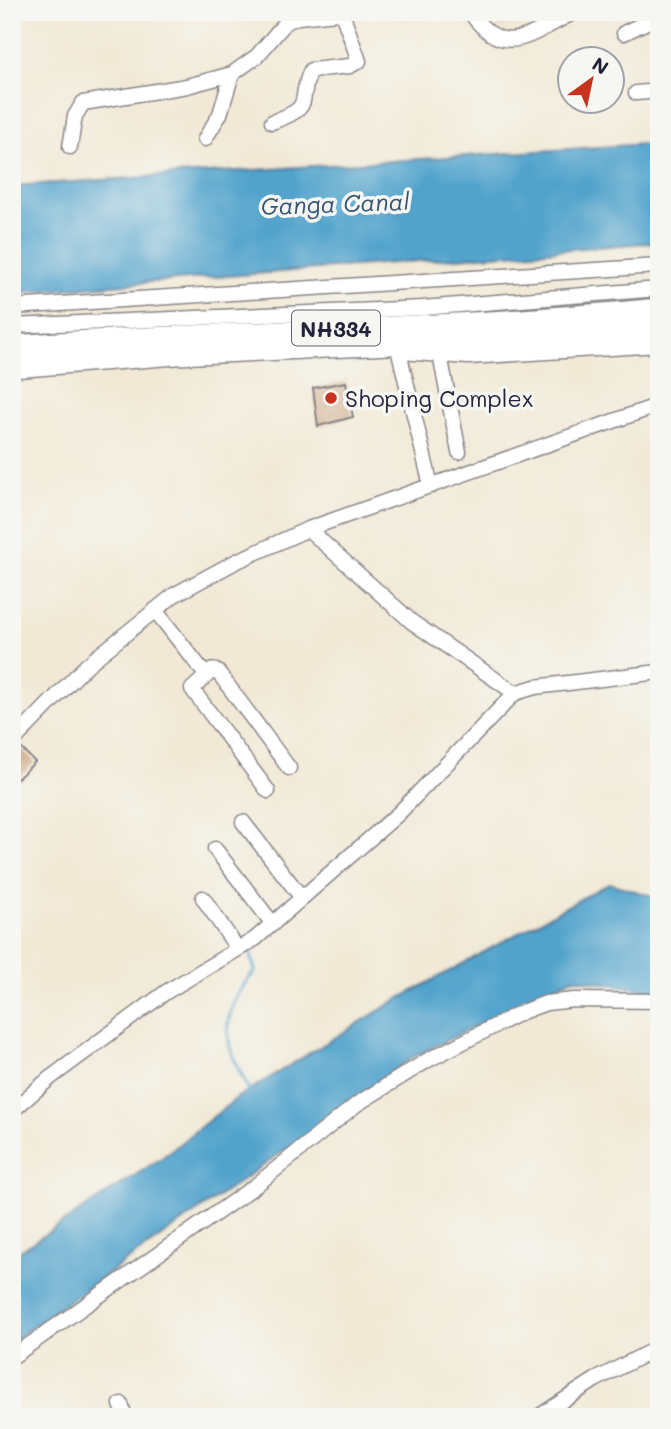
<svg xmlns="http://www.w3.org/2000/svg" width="671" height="1429" viewBox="0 0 671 1429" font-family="Mali,sans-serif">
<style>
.built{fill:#f7d0c9}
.water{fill:#51a3cc;stroke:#3a6284;stroke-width:2}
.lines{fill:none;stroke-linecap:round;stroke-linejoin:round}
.stream{stroke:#51a3cc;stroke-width:3.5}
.building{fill:#d0ad8c}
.minor-casing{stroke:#8a8688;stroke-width:17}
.highway-casing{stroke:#8a8688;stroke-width:24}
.minor{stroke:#fff;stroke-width:14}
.highway{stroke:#fff;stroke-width:21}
.poi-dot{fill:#c8321e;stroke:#f6f6f2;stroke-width:2.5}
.labels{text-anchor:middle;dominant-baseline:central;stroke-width:7;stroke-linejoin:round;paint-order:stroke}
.shield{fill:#f6f6f2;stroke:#626272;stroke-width:2}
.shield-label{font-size:21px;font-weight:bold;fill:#22223b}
.poi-label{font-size:23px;fill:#22223b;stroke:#f6f6f2;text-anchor:start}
.water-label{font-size:24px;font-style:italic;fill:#355675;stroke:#f6f6f2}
</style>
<rect width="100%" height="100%" fill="#f6f6f2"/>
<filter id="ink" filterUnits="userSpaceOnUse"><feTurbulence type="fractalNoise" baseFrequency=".0143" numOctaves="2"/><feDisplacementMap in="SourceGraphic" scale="14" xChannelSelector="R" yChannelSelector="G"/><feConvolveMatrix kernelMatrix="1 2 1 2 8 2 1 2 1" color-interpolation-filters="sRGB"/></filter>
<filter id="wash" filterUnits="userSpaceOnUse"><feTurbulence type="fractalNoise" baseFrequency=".00686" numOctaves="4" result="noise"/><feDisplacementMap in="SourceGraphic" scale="28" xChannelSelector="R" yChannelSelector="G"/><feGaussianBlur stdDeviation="1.57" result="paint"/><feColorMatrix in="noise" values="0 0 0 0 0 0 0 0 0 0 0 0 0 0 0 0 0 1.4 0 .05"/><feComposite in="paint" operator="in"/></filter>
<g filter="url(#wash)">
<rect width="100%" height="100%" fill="#f1e9d5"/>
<!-- built -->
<path class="built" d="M493 12H532L501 28Z"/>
<!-- water -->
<path class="water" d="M659 143V242L12 293V186Z
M609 883 659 898V992L573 978 413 1057 298 1141 12 1341V1256L163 1157 238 1097 393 1002Z"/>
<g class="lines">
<!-- stream -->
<path class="stream" d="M249 1090C223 1041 217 1015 255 971L249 948"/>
</g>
<g id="blocks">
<!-- building -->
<path class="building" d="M346 382 353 417 318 426 313 388Z
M22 749 35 762 12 784V758Z"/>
</g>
</g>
<g filter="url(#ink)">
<use href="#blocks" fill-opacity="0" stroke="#8a8688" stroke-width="2"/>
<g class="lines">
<defs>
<path id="minor" d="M470 12C505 62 530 33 575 12
M624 33 659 16
M636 93 659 91
M272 122C317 106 296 102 311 70L350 66 359 61 342 13
M205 139 220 114 232 74
M70 147 75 116 83 103 187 86 232 74 257 56 286 22 298 17 346 12
M12 307 659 266
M12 326 422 308 659 289
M399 352 431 486
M402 352 468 357 659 345
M440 355 459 452
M308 529 412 622 515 693
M155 610 206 675
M12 742 87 665 174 595 235 562 308 529 659 405
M268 791 192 689 213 670 218 672 289 768
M243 822 302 898
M215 849 273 924
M203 898 237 948
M12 1111 50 1078 166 992 255 939 398 814 515 693 535 687 659 672
M12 1357 255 1186 357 1104 428 1060 522 1012 546 1003 574 1000 659 1001
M121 1404 125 1417
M538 1417 595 1380 659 1347"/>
<path id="highway" d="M12 346C227 331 444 330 659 309
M12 367 176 354 519 338 659 328"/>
</defs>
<!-- minor casing -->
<use href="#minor" class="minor-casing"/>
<!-- highway casing -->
<use href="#highway" class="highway-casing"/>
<!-- minor -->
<use href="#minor" class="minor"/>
<!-- highway -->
<use href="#highway" class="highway"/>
</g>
</g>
<!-- markers -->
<circle class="poi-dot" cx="331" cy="398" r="7"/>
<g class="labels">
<!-- shield labels -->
<rect class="shield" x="292" y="310.5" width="88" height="35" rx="5"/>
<g class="shield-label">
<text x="336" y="328">NH334</text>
</g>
<!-- poi labels -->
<g class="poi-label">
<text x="345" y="398">Shoping Complex</text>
</g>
<!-- water labels -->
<g class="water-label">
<text transform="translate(335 203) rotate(-2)">Ganga Canal</text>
</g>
</g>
<!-- margin -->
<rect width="671" height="1429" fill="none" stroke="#f6f6f2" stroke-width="42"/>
<!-- north arrow -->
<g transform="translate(591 80) rotate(33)"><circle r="33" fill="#f6f6f2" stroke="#a1a1a9" stroke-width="2"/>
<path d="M0-5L12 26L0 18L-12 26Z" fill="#c8321e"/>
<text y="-10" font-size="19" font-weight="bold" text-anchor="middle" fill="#22223b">N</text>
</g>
</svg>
